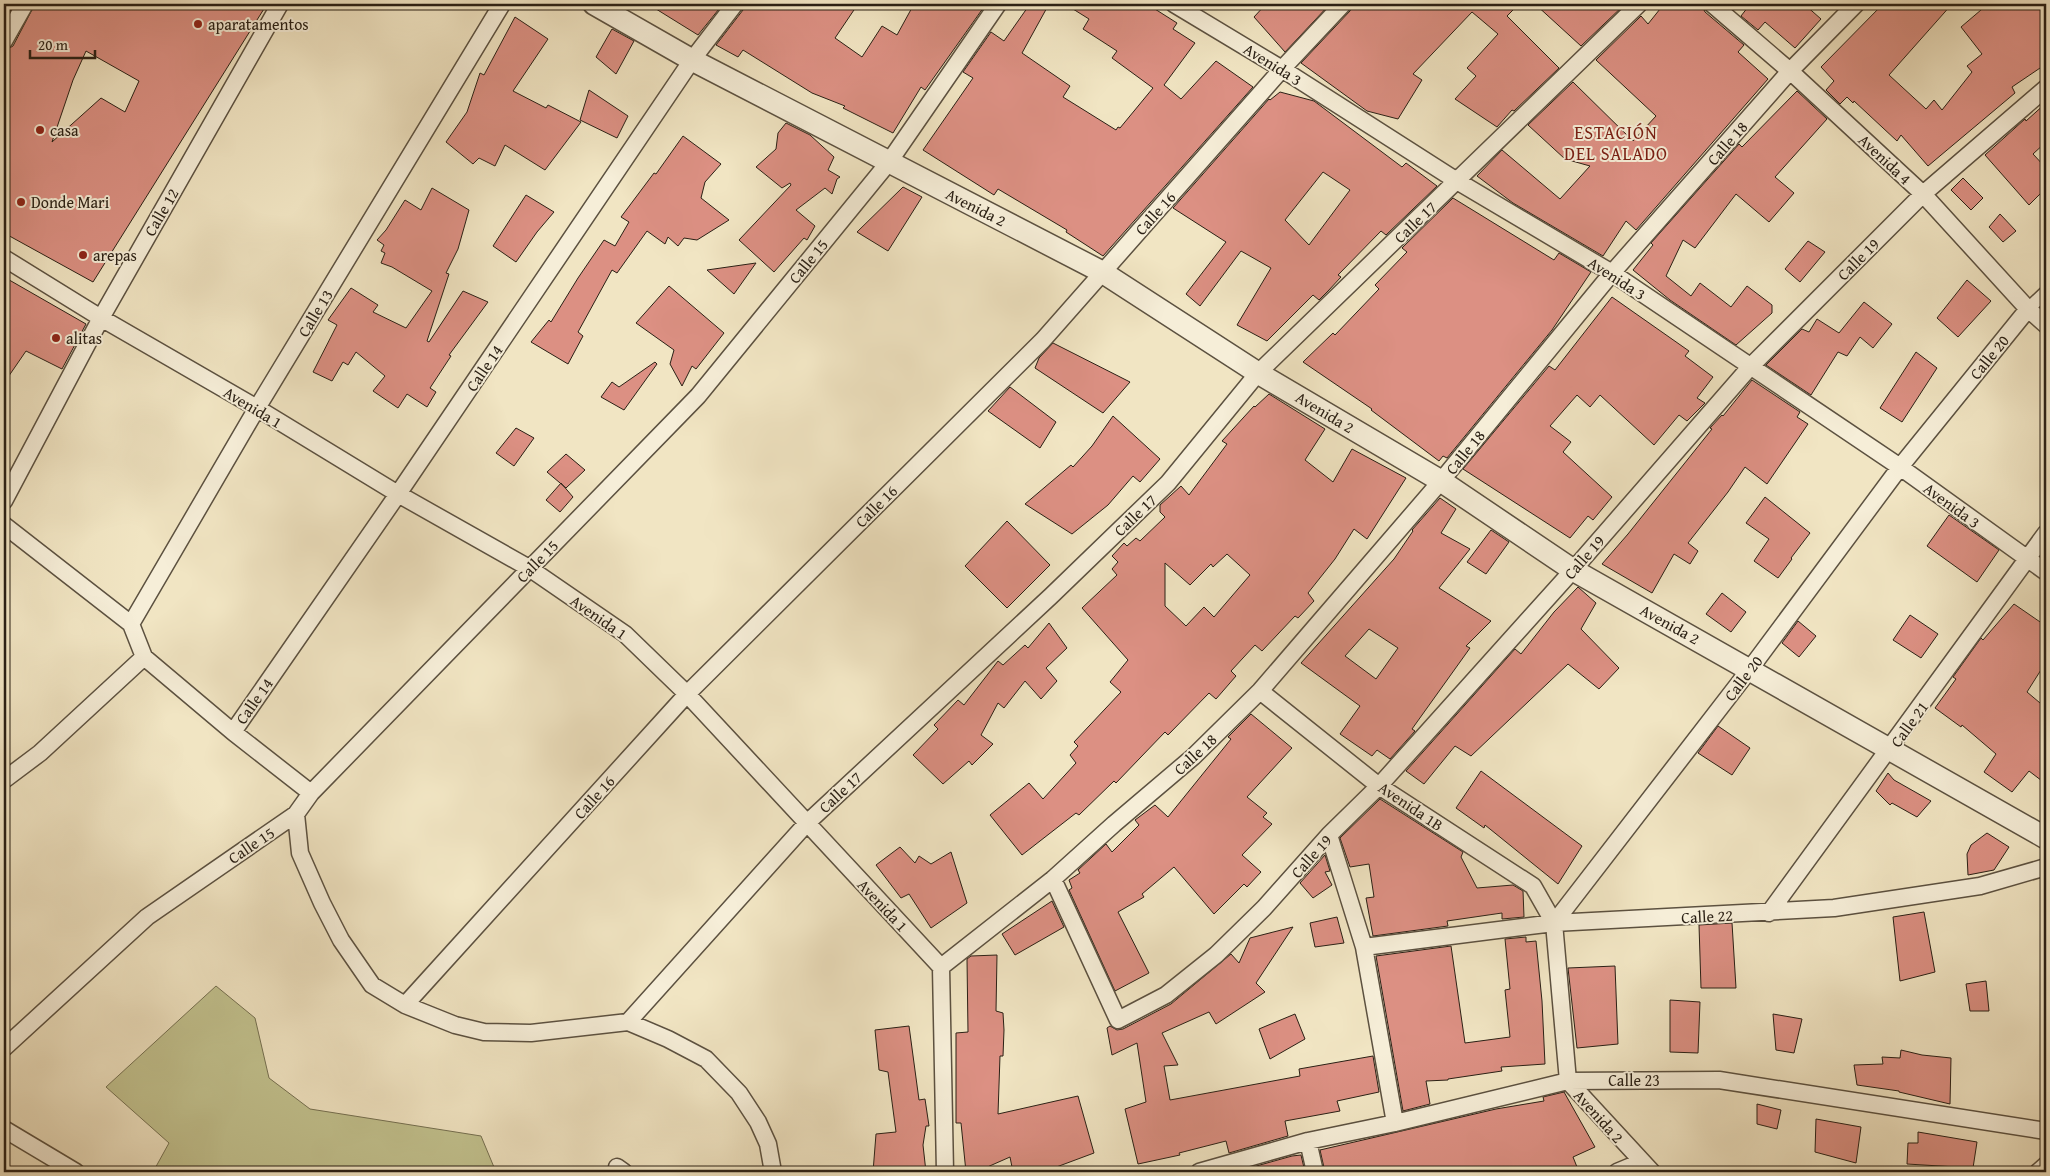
<svg xmlns="http://www.w3.org/2000/svg" width="2050" height="1176" viewBox="0 0 2050 1176" font-family="'Gentium Book Plus',serif">
<style>
.green{fill:#c2c28f;stroke:#767152}
.building{fill:#dc9083;stroke:#2a2015;fill-rule:evenodd}
.lines{fill:none;stroke-linecap:round;stroke-linejoin:round}
.pedestrian-casing{stroke:#5c5140;stroke-width:15}
.minor-casing{stroke:#5c5140;stroke-width:19}
.tertiary-casing{stroke:#5c5140;stroke-width:24}
.pedestrian{stroke:#f6eed8;stroke-width:12}
.minor{stroke:#f6eed8;stroke-width:16}
.tertiary{stroke:#f6eed8;stroke-width:21}
.poi-dot{fill:#8f2418;stroke:#f6eed8;stroke-width:2}
.labels{text-anchor:middle;dominant-baseline:central;stroke-width:4;stroke-linejoin:round;paint-order:stroke}
.poi-label{font-size:16px;fill:#2a2015;stroke:#f6eed8;text-anchor:start}
.street-label{font-size:16px;fill:#2a2015;stroke:#f6eed8}
.neighbourhood-label{font-size:18px;letter-spacing:1px;fill:#7a1f14;stroke:#f6eed8}
</style>
<rect width="100%" height="100%" fill="#f1e5c3"/>
<filter id="stains"><feTurbulence type="fractalNoise" baseFrequency=".004" numOctaves="4"/><feColorMatrix values="0 0 0 0 .2 0 0 0 0 .09 0 0 0 0 .02 0 0 0 .5 -.17"/></filter>
<radialGradient id="worn" r=".72"><stop offset=".6" stop-color="#630" stop-opacity="0"/><stop offset="1" stop-color="#630" stop-opacity=".3"/></radialGradient>
<!-- green -->
<path class="green" d="M216 986 255 1018 269 1078 310 1109 481 1136 496 1172H153L169 1143 106 1087Z"/>
<!-- building -->
<path class="building" d="M4 4H14L4 21Z
M35 4H267L93 282 4 233V51L13 46ZM86 51 139 81 125 112 101 98 52 142 73 80Z
M648 4H723L698 35Z
M745 4H858L835 38 862 57 882 26 897 35 914 4H986L925 90 921 87 893 133 843 108 845 106 812 93 743 50 738 57 716 45 743 10Z
M1030 4H1049L1022 53 1070 86 1063 97 1116 130 1118 127 1120 128 1153 88 1112 58 1117 51 1083 29 1089 19 1065 4H1147L1177 23 1173 29 1195 43 1164 85 1181 99 1216 61 1253 87 1103 256 1066 232 1067 230 998 189 994 195 923 150 973 78 963 72 991 32 1004 41Z
M1266 4H1330L1285 52 1254 17Z
M1353 4H1519L1507 16 1559 68 1514 111 1512 110 1497 127 1455 99 1476 76 1467 68 1498 34 1472 12 1413 74 1422 80 1398 119 1367 111 1301 63 1350 11Z
M1535 4H1625L1581 46Z
M1664 4H1701L1705 12 1744 45 1738 52 1768 79 1636 230 1626 221 1603 256 1513 203 1477 176 1502 150 1560 199 1590 166 1565 159 1528 125 1573 82 1633 141 1656 116 1596 60 1641 16 1648 24Z
M1744 4H1804L1821 19 1795 48 1765 22 1758 30 1741 16 1748 7Z
M1883 4H1952L1889 75 1926 109 1934 100 1942 110 1972 72 1967 66 1982 54 1961 27 1988 4H2046V64L2012 87 2015 93 1928 166 1901 135 1897 141 1854 101 1853 103 1847 97 1840 104 1826 90 1834 81 1821 67Z
M515 17 548 39 513 91 546 108 548 105 581 122 545 170 505 145 495 166 479 158 473 164 446 142 467 112 480 73 484 75Z
M612 29 634 41 616 74 596 57Z
M589 90 628 116 617 138 580 120Z
M1797 91 1827 119 1775 177 1794 193 1769 222 1736 194 1695 248 1683 240 1666 276 1691 296 1700 283 1731 307 1747 286 1772 305V313L1736 345 1670 300 1633 270 1653 245 1651 243 1739 144 1742 147Z
M1280 92 1314 101 1402 167 1406 163 1437 186 1386 235 1381 231 1338 275 1341 277 1328 291 1319 300 1313 295 1267 341 1237 325 1271 268 1241 251 1200 306 1186 294 1226 242 1173 208 1269 99 1270 100ZM1323 172 1350 190 1309 245 1285 220Z
M2046 103V142L2033 154 2046 168V188L2029 205 1985 155 2025 119 2026 121Z
M786 123 810 135 834 157 828 170 840 177 837 179 832 194 825 188 796 210 815 226 807 240 804 238 774 272 739 240 791 185 790 183 782 188 756 167 776 149 778 133Z
M683 136 721 164 705 182 701 198 729 220 697 240 684 238 678 246 668 237 665 244 647 231 617 273 612 270 578 332 583 336 568 364 531 342 549 320 551 322 578 278 604 240 615 246 629 222 621 217 654 173 656 174Z
M1963 178 1983 198 1971 210 1951 190Z
M903 187 922 197 888 251 857 232Z
M432 188 469 210 458 249 446 273 449 274 427 341 429 342 463 291 488 302 449 355 451 356 430 388 436 392 427 407 407 394 398 408 373 391 385 376 356 352 348 365 343 362 332 381 313 372 337 325 328 320 351 288 378 305 373 312 406 328 432 291 392 267 381 263 385 253 381 251 384 245 377 240 386 230 405 200 421 210Z
M526 195 554 212 537 232 516 262 493 246Z
M1453 198 1554 260 1559 253 1591 272 1552 330 1447 458 1443 456 1439 461 1371 410 1372 409 1303 362 1333 333 1335 335 1379 289 1375 285 1407 252 1402 248Z
M2000 214 2016 231 2003 242 1989 227Z
M1808 241 1825 252 1800 282 1785 269Z
M756 263 734 294 707 270Z
M4 277 86 324 62 369 26 351 4 383Z
M1967 280 1991 301 1958 337 1937 318Z
M669 286 724 333 696 369 692 366 682 386 670 364 674 350 636 323Z
M1612 297 1689 351 1685 356 1713 377 1697 398 1705 403 1687 421 1679 415 1654 445 1600 395 1590 407 1577 395 1550 426 1571 442 1563 452 1612 497 1593 520 1588 516 1570 538 1463 469 1549 366 1555 370Z
M1864 302 1892 324 1873 348 1860 337 1847 356 1838 352 1811 395 1766 365 1802 329 1809 332 1817 319 1839 333Z
M1053 343 1130 382 1103 413 1035 368 1039 358Z
M1916 352 1937 368 1902 422 1880 408Z
M655 362 657 364 624 410 601 397 612 382 619 387Z
M1752 380 1800 412 1797 417 1808 424 1767 484 1745 467 1728 492 1688 543 1698 551 1690 564 1674 554 1652 593 1602 564 1628 534 1712 429 1710 428 1722 415 1723 416Z
M1010 387 1056 422 1040 448 988 411Z
M1269 394 1325 429 1305 460 1333 482 1352 449 1406 478 1367 539 1354 529 1335 559 1308 593 1314 601 1298 618 1295 616 1262 651 1255 645 1231 671 1236 676 1216 699 1209 693 1168 735 1165 732 1116 783 1114 781 1079 815 1076 813 1022 855 990 815 1029 783 1043 799 1076 763 1070 755 1078 746 1074 742 1121 692 1110 682 1128 660 1082 608 1117 575 1112 569 1118 562 1112 556 1124 543 1127 546 1136 538 1140 541 1165 517 1160 512V505L1181 486 1189 495 1227 444 1222 441 1254 406 1255 407ZM1227 554 1250 575 1214 617 1204 607 1186 626 1165 606V563L1190 585 1211 564 1213 567Z
M1113 416 1160 459 1140 482 1133 476 1108 505 1072 534 1025 504 1071 465 1073 467 1092 446Z
M516 428 534 438 514 466 496 453Z
M566 454 585 470 566 488 547 472Z
M561 483 573 497 560 512 546 500Z
M1765 497 1810 533 1791 558 1792 559 1778 578 1754 561 1769 539 1746 523Z
M1440 498 1456 509 1441 533 1470 549 1439 588 1491 621 1466 646 1470 648 1412 729 1415 731 1390 759 1377 750 1372 756 1340 734 1360 706 1301 663 1394 559 1413 531 1412 530ZM1369 629 1398 648 1376 679 1345 656Z
M1949 515 1999 550 1977 582 1927 546Z
M1007 521 1050 565 1007 608 965 566Z
M1491 530 1509 542 1486 574 1467 562Z
M1578 587 1596 603 1581 629 1619 668 1599 689 1568 664 1471 756 1455 746 1424 784 1406 771 1515 649 1521 654 1554 612Z
M1722 593 1746 612 1731 632 1706 614Z
M2014 604 2046 626V662L2027 692 2046 708V784L2029 771 2012 792 1984 772 1996 754 1962 725 1961 727 1935 708 1956 679 1953 677 1981 638 1983 640Z
M1910 615 1938 634 1921 658 1893 640Z
M1798 621 1816 636 1799 657 1782 643Z
M1049 623 1067 648 1046 668 1057 681 1041 699 1025 681 1004 708 998 703 981 735 993 744 972 765 969 761 943 784 913 755 938 729 934 725 958 700 964 705 998 661 1003 665 1025 645 1028 648Z
M1251 714 1292 748 1247 797 1267 813 1263 817 1272 824 1242 855 1261 872 1247 887 1244 884 1214 914 1174 867 1142 894 1144 897 1118 912 1149 973 1115 991 1069 890 1072 888 1069 880 1080 873 1078 870 1106 844 1112 852 1139 825 1135 820 1155 805 1168 817 1231 739 1228 737Z
M1718 726 1750 748 1732 775 1698 753Z
M1481 771 1582 846 1558 884 1485 825 1484 828 1456 808Z
M1888 773 1894 780 1931 801 1917 817 1892 803 1890 805 1876 791Z
M1380 799 1463 852 1461 857 1477 888 1513 885 1523 891 1524 917 1502 919V913L1447 921 1448 926 1373 936 1366 898 1374 897 1369 864 1350 867 1340 838Z
M1987 833 2009 847 1994 870 1968 875 1967 854 1971 845Z
M900 847 915 863 919 856 931 864 951 852 967 903 931 928 909 894 901 898 876 865Z
M1325 855 1330 871 1325 872 1332 885 1313 898 1300 883Z
M1052 901 1064 927 1015 955 1002 934Z
M1924 912 1935 972 1900 981 1893 917Z
M1337 917 1344 943 1315 947 1310 923Z
M1732 923 1736 988H1701L1699 925Z
M1293 927 1256 983 1265 992 1216 1024 1209 1012 1162 1033 1178 1065 1164 1066 1170 1100 1300 1076 1299 1069 1373 1056 1379 1092 1337 1101 1340 1111 1285 1121 1288 1136 1229 1153 1226 1141 1179 1153 1180 1155 1138 1164 1125 1109 1146 1102 1137 1043 1112 1055 1107 1028 1110 1026 1117 1030 1123 1029 1171 1004 1231 954 1239 963 1250 938Z
M1526 937V942L1536 941 1542 1001 1545 1064 1501 1067 1502 1071 1448 1079V1080L1426 1081 1430 1104 1403 1111 1376 956 1451 946 1465 1043 1510 1037 1505 990 1510 989 1505 939Z
M997 955 996 1011 1003 1013 1004 1030 1003 1056H1000L998 1114 1078 1096 1094 1153 1043 1172H1013L1010 1157 976 1172H966L961 1123H956V1033L968 1032 967 959 971 956Z
M1615 966 1618 1044 1577 1048 1568 968Z
M1986 981 1989 1011H1970L1966 984Z
M1670 1000 1700 1002 1698 1053 1670 1052Z
M1295 1014 1305 1039 1270 1059 1259 1029Z
M1773 1014 1802 1019 1794 1053 1776 1050Z
M909 1026 919 1100 925 1099 929 1126H926L923 1145 926 1172H873L876 1134 896 1132 888 1072 879 1070 875 1030Z
M1901 1050 1922 1055 1951 1058 1950 1104 1899 1092V1091L1857 1085 1854 1065 1883 1064 1882 1057 1900 1058Z
M1564 1092 1595 1147 1573 1157 1579 1172H1325L1320 1150 1496 1109 1544 1101 1543 1097Z
M1757 1104 1781 1110 1777 1129 1757 1124Z
M1816 1119 1861 1127 1856 1163 1815 1152Z
M1918 1132 1977 1142 1973 1168 1907 1164 1908 1143H1918Z
M1301 1155 1305 1172H1235L1292 1156Z"/>
<g class="lines">
<defs>
<path id="pedestrian" d="M2028 309 2046 292"/>
<path id="minor" d="M1174 4 1282 69 1457 181 1612 273 1900 467 2046 572
M1712 4 1790 71 1923 194 2028 309 2046 325
M4 41 25 4
M4 258 101 318 257 408 398 494 529 568 625 634 687 694 941 967 945 1172
M4 501 101 318 280 4
M4 525 131 624 144 657 233 732 311 793
M131 624 257 408 502 4
M1260 691 1379 786 1533 886 1554 923
M233 732 398 494 692 60 735 4
M4 780 40 753 144 657
M296 814 300 853 322 903 341 940 372 985 405 1005 455 1025 484 1032 531 1033 628 1022 668 1039 706 1059 739 1093 758 1122 768 1144 773 1172
M1329 835 1364 947 1395 1123
M1053 879 1118 1020 1166 995 1216 955 1264 908 1329 835 1379 786 1573 570 1750 367 1923 194 2046 88
M1769 913 2046 533
M1364 947 1554 923 1834 908 1980 886 2046 867
M941 967 1053 879 1114 824 1193 757 1260 691 1441 481 1612 273 1790 71 1856 4
M405 1005 687 694 1043 340 1282 69 1343 4
M628 1022 807 823 1051 596 1168 483 1258 373 1639 4
M4 1048 147 917 296 814 311 793 698 396 889 162 998 4
M4 1129 76 1172
M1308 1141 1315 1172
M617 1167 624 1172
M1199 1172 1308 1141 1395 1123 1568 1081 1719 1080 2046 1131
M1617 1172 1641 1162
M1652 1172 1568 1081 1554 923 1750 669 1900 467 2028 309
M2038 1172 2046 1165"/>
<path id="tertiary" d="M594 4 692 60 1102 272 1258 373 1441 481 1573 570 2046 838"/>
</defs>
<!-- pedestrian casing -->
<use href="#pedestrian" class="pedestrian-casing"/>
<!-- minor casing -->
<use href="#minor" class="minor-casing"/>
<!-- tertiary casing -->
<use href="#tertiary" class="tertiary-casing"/>
<!-- pedestrian -->
<use href="#pedestrian" class="pedestrian"/>
<!-- minor -->
<use href="#minor" class="minor"/>
<!-- tertiary -->
<use href="#tertiary" class="tertiary"/>
</g>
<!-- markers -->
<g class="poi-dot">
<circle cx="198" cy="24" r="5"/>
<circle cx="40" cy="130" r="5"/>
<circle cx="21" cy="202" r="5"/>
<circle cx="83" cy="255" r="5"/>
<circle cx="56" cy="338" r="5"/>
</g>
<g class="labels">
<!-- poi labels -->
<g class="poi-label">
<text x="208" y="24">aparatamentos</text>
<text x="50" y="130">casa</text>
<text x="31" y="202">Donde Mari</text>
<text x="93" y="255">arepas</text>
<text x="66" y="338">alitas</text>
</g>
<!-- street labels -->
<g class="street-label">
<text transform="translate(1273 64) rotate(32)">Avenida 3</text>
<text transform="translate(1727 143) rotate(-49)">Calle 18</text>
<text transform="translate(1885 159) rotate(43)">Avenida 4</text>
<text transform="translate(976 207) rotate(27)">Avenida 2</text>
<text transform="translate(161 212) rotate(-60)">Calle 12</text>
<text transform="translate(1155 213) rotate(-48)">Calle 16</text>
<text transform="translate(1415 222) rotate(-44)">Calle 17</text>
<text transform="translate(1858 259) rotate(-45)">Calle 19</text>
<text transform="translate(808 261) rotate(-51)">Calle 15</text>
<text transform="translate(1617 278) rotate(33)">Avenida 3</text>
<text transform="translate(315 313) rotate(-59)">Calle 13</text>
<text transform="translate(1989 357) rotate(-51)">Calle 20</text>
<text transform="translate(484 368) rotate(-56)">Calle 14</text>
<text transform="translate(253 407) rotate(31)">Avenida 1</text>
<text transform="translate(1325 412) rotate(31)">Avenida 2</text>
<text transform="translate(1465 452) rotate(-51)">Calle 18</text>
<text transform="translate(1952 505) rotate(36)">Avenida 3</text>
<text transform="translate(876 506) rotate(-45)">Calle 16</text>
<text transform="translate(1135 515) rotate(-44)">Calle 17</text>
<text transform="translate(1584 557) rotate(-49)">Calle 19</text>
<text transform="translate(537 561) rotate(-46)">Calle 15</text>
<text transform="translate(599 617) rotate(35)">Avenida 1</text>
<text transform="translate(1670 624) rotate(29)">Avenida 2</text>
<text transform="translate(1743 678) rotate(-53)">Calle 20</text>
<text transform="translate(254 701) rotate(-55)">Calle 14</text>
<text transform="translate(1909 724) rotate(-54)">Calle 21</text>
<text transform="translate(1195 754) rotate(-43)">Calle 18</text>
<text transform="translate(840 792) rotate(-43)">Calle 17</text>
<text transform="translate(594 797) rotate(-48)">Calle 16</text>
<text transform="translate(1411 806) rotate(34)">Avenida 1B</text>
<text transform="translate(251 845) rotate(-34)">Calle 15</text>
<text transform="translate(1311 856) rotate(-48)">Calle 19</text>
<text transform="translate(883 905) rotate(47)">Avenida 1</text>
<text transform="translate(1707 916) rotate(-3)">Calle 22</text>
<text x="1634" y="1080">Calle 23</text>
<text transform="translate(1599 1116) rotate(48)">Avenida 2</text>
</g>
<!-- neighbourhood labels -->
<g class="neighbourhood-label">
<text x="1616" y="132">ESTACIÓN<tspan x="1616" dy="21">DEL SALADO</tspan></text>
</g>
</g>
<!-- margin -->
<rect width="2050" height="1176" fill="none" stroke="#f1e5c3" stroke-width="20"/>
<rect x="5" y="5" width="2040" height="1166" fill="none" stroke="#2a2015" stroke-width="2.5"/>
<rect x="10" y="10" width="2030" height="1156" fill="none" stroke="#2a2015"/>
<!-- scale -->
<path d="M30 50v8h65v-8" fill="none" stroke="#2a2015" stroke-width="2.5"/>
<text x="38" y="50" font-size="15" fill="#2a2015" stroke="#f6eed8" stroke-width="4" paint-order="stroke">20 m</text>
<rect width="100%" height="100%" filter="url(#stains)"/>
<rect width="100%" height="100%" fill="url(#worn)"/>
</svg>
